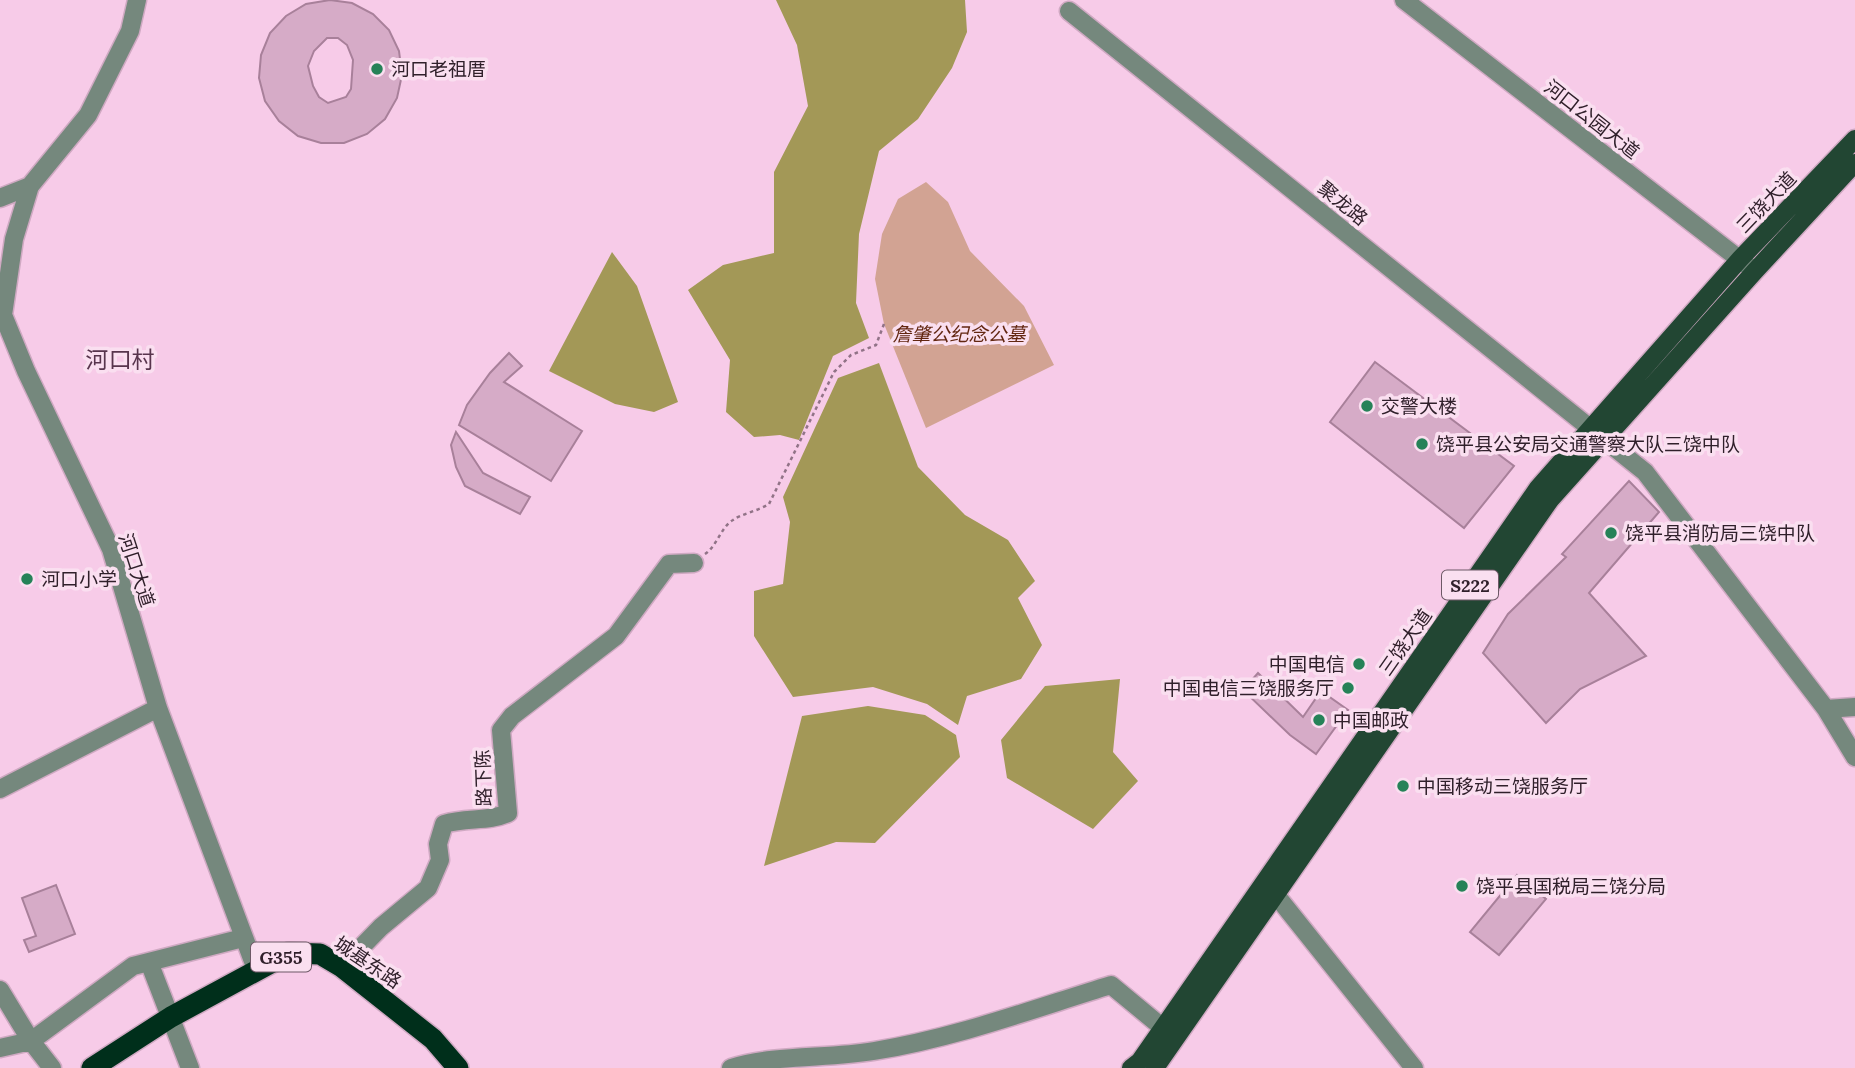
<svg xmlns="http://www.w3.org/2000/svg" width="1855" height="1068" viewBox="0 0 1855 1068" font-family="Lora,'Noto Sans SC',serif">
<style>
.green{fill:#d2a393}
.water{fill:#a39857}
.building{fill:#d6abc7;stroke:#a8809a;stroke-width:2;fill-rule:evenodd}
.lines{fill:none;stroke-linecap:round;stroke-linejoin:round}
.minor-casing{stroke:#cfa9c2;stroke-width:21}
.major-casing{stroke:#cfa9c2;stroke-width:21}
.highway-casing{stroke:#cfa9c2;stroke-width:24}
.path{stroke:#917387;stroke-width:2.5;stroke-dasharray:3.5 3.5;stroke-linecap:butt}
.minor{stroke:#75887d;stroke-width:18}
.major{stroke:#224633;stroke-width:18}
.highway{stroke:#002f1b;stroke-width:21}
.poi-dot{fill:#268258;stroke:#fadff0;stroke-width:2.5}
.labels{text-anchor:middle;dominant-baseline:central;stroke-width:7;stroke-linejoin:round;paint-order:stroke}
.shield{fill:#fadff0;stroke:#6d5966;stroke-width:2}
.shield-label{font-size:18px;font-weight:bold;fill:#30202b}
.poi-label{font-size:19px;fill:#30202b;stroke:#fadff0;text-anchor:start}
.street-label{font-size:19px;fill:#30202b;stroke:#fadff0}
.park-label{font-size:19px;font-style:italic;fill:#622610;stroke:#fadff0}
.quarter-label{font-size:23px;fill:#58354d;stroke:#fadff0}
</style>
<rect width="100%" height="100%" fill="#f7cbe8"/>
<!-- green -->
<path class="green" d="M926 182 948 202 970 251 1024 306 1054 365 926 428 884 324 875 279 882 234 898 199Z"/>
<!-- water -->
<path class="water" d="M776 0H965L967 32 952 68 918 119 879 151 859 234 856 303 869 338 833 356 799 440 780 435 754 437 726 412 730 360 688 290 723 265 774 253V172L808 106 797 45Z
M612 252 637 286 678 402 654 412 615 404 549 371Z
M879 363 918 467 965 515 1008 540 1035 581 1018 598 1042 645 1021 679 967 696 958 725 927 704 873 687 793 697 754 636V591L783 584 790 522 783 497 838 378Z
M1120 679 1113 752 1138 781 1093 829 1007 778 1001 740 1045 686Z
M868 706 925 715 956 735 960 757 875 843 836 842 764 866 802 716Z"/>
<!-- building -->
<path class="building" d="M330 0 352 3 373 14 389 30 399 51 402 75 397 98 385 119 367 134 344 143H321L298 136 279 121 265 101 259 78 261 55 270 33 286 16 306 4ZM327 38H338L347 45 353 60 351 89 346 97 328 103 319 97 313 86 308 66 314 51Z
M509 353 522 366 504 382 582 431 551 481 459 425 467 405 490 373Z
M1375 362 1514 466 1464 528 1330 422Z
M456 432 483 473 530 497 520 514 465 486 456 467 451 445Z
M1629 481 1659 512 1589 593 1646 656 1580 689 1546 723 1483 653 1508 614 1566 557 1562 554Z
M1258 673 1303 717 1321 691 1348 710 1316 754 1290 735 1243 690Z
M1517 875 1546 899 1499 955 1470 932Z
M56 885 75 934 29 952 24 940 36 936 22 898Z"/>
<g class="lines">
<defs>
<path id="minor" d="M1404 0 1752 269
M1069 11 1645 472 1826 709 1855 757
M30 186 14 239 3 315 26 371 111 549 158 708 256 969
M0 198 30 186 88 115 130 31 137 0
M1826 709 1855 707
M0 789 158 708
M1268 885 1414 1068
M149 962 190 1068
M342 967 381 927 428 888 440 860 438 844 444 824C466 817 489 822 508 813L501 730 512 716 616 636 669 564 694 563
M0 990 31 1041 52 1068
M0 1048 31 1041 133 966 243 938
M731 1068C777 1054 827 1059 874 1051 955 1038 1033 1009 1111 985L1163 1028"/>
<path id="major" d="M1131 1068 1140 1061 1538 488 1740 259 1855 139
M1155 1068 1550 500 1755 271 1855 163"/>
<path id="highway" d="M92 1068 171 1017 289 953 320 954 342 967 433 1039 458 1068"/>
</defs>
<!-- minor casing -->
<use href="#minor" class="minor-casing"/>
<!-- major casing -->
<use href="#major" class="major-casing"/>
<!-- highway casing -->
<use href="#highway" class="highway-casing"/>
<!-- path -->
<path class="path" d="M705 554C717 546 721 527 733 520 741 514 758 511 769 504L834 372 851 355 876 345 884 324"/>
<!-- minor -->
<use href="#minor" class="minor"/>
<!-- major -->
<use href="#major" class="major"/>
<!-- highway -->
<use href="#highway" class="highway"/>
</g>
<!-- markers -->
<g class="poi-dot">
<circle cx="377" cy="69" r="7"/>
<circle cx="1367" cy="406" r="7"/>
<circle cx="1422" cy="444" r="7"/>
<circle cx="1611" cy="533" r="7"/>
<circle cx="27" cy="579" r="7"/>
<circle cx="1359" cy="664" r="7"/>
<circle cx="1348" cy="688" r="7"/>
<circle cx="1319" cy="720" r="7"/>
<circle cx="1403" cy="786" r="7"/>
<circle cx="1462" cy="886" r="7"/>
</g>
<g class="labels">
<!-- shield labels -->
<g class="shield">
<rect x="1442" y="570.5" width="56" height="29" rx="5"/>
<rect x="251" y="942.5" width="60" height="29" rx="5"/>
</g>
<g class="shield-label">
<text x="1470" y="585">S222</text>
<text x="281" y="957">G355</text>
</g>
<!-- poi labels -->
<g class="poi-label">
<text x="391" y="69">河口老祖厝</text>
<text x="1381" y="406">交警大楼</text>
<text x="1436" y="444">饶平县公安局交通警察大队三饶中队</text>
<text x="1625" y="533">饶平县消防局三饶中队</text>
<text x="41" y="579">河口小学</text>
<text x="1345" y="664" text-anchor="end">中国电信</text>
<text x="1334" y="688" text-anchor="end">中国电信三饶服务厅</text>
<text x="1333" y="720">中国邮政</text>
<text x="1417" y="786">中国移动三饶服务厅</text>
<text x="1476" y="886">饶平县国税局三饶分局</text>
</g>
<!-- street labels -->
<g class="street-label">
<text transform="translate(1592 119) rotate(38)">河口公园大道</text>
<text transform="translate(1766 202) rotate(-46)">三饶大道</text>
<text transform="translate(1343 203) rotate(39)">聚龙路</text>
<text transform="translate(137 570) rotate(72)">河口大道</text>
<text transform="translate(1405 642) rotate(-55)">三饶大道</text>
<text transform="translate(483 778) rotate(-92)">路下陈</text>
<text transform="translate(368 962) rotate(34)">城基东路</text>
</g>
<!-- park labels -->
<g class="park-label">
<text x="959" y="334">詹肇公纪念公墓</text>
</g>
<!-- quarter labels -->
<g class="quarter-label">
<text x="120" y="359">河口村</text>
</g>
</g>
</svg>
